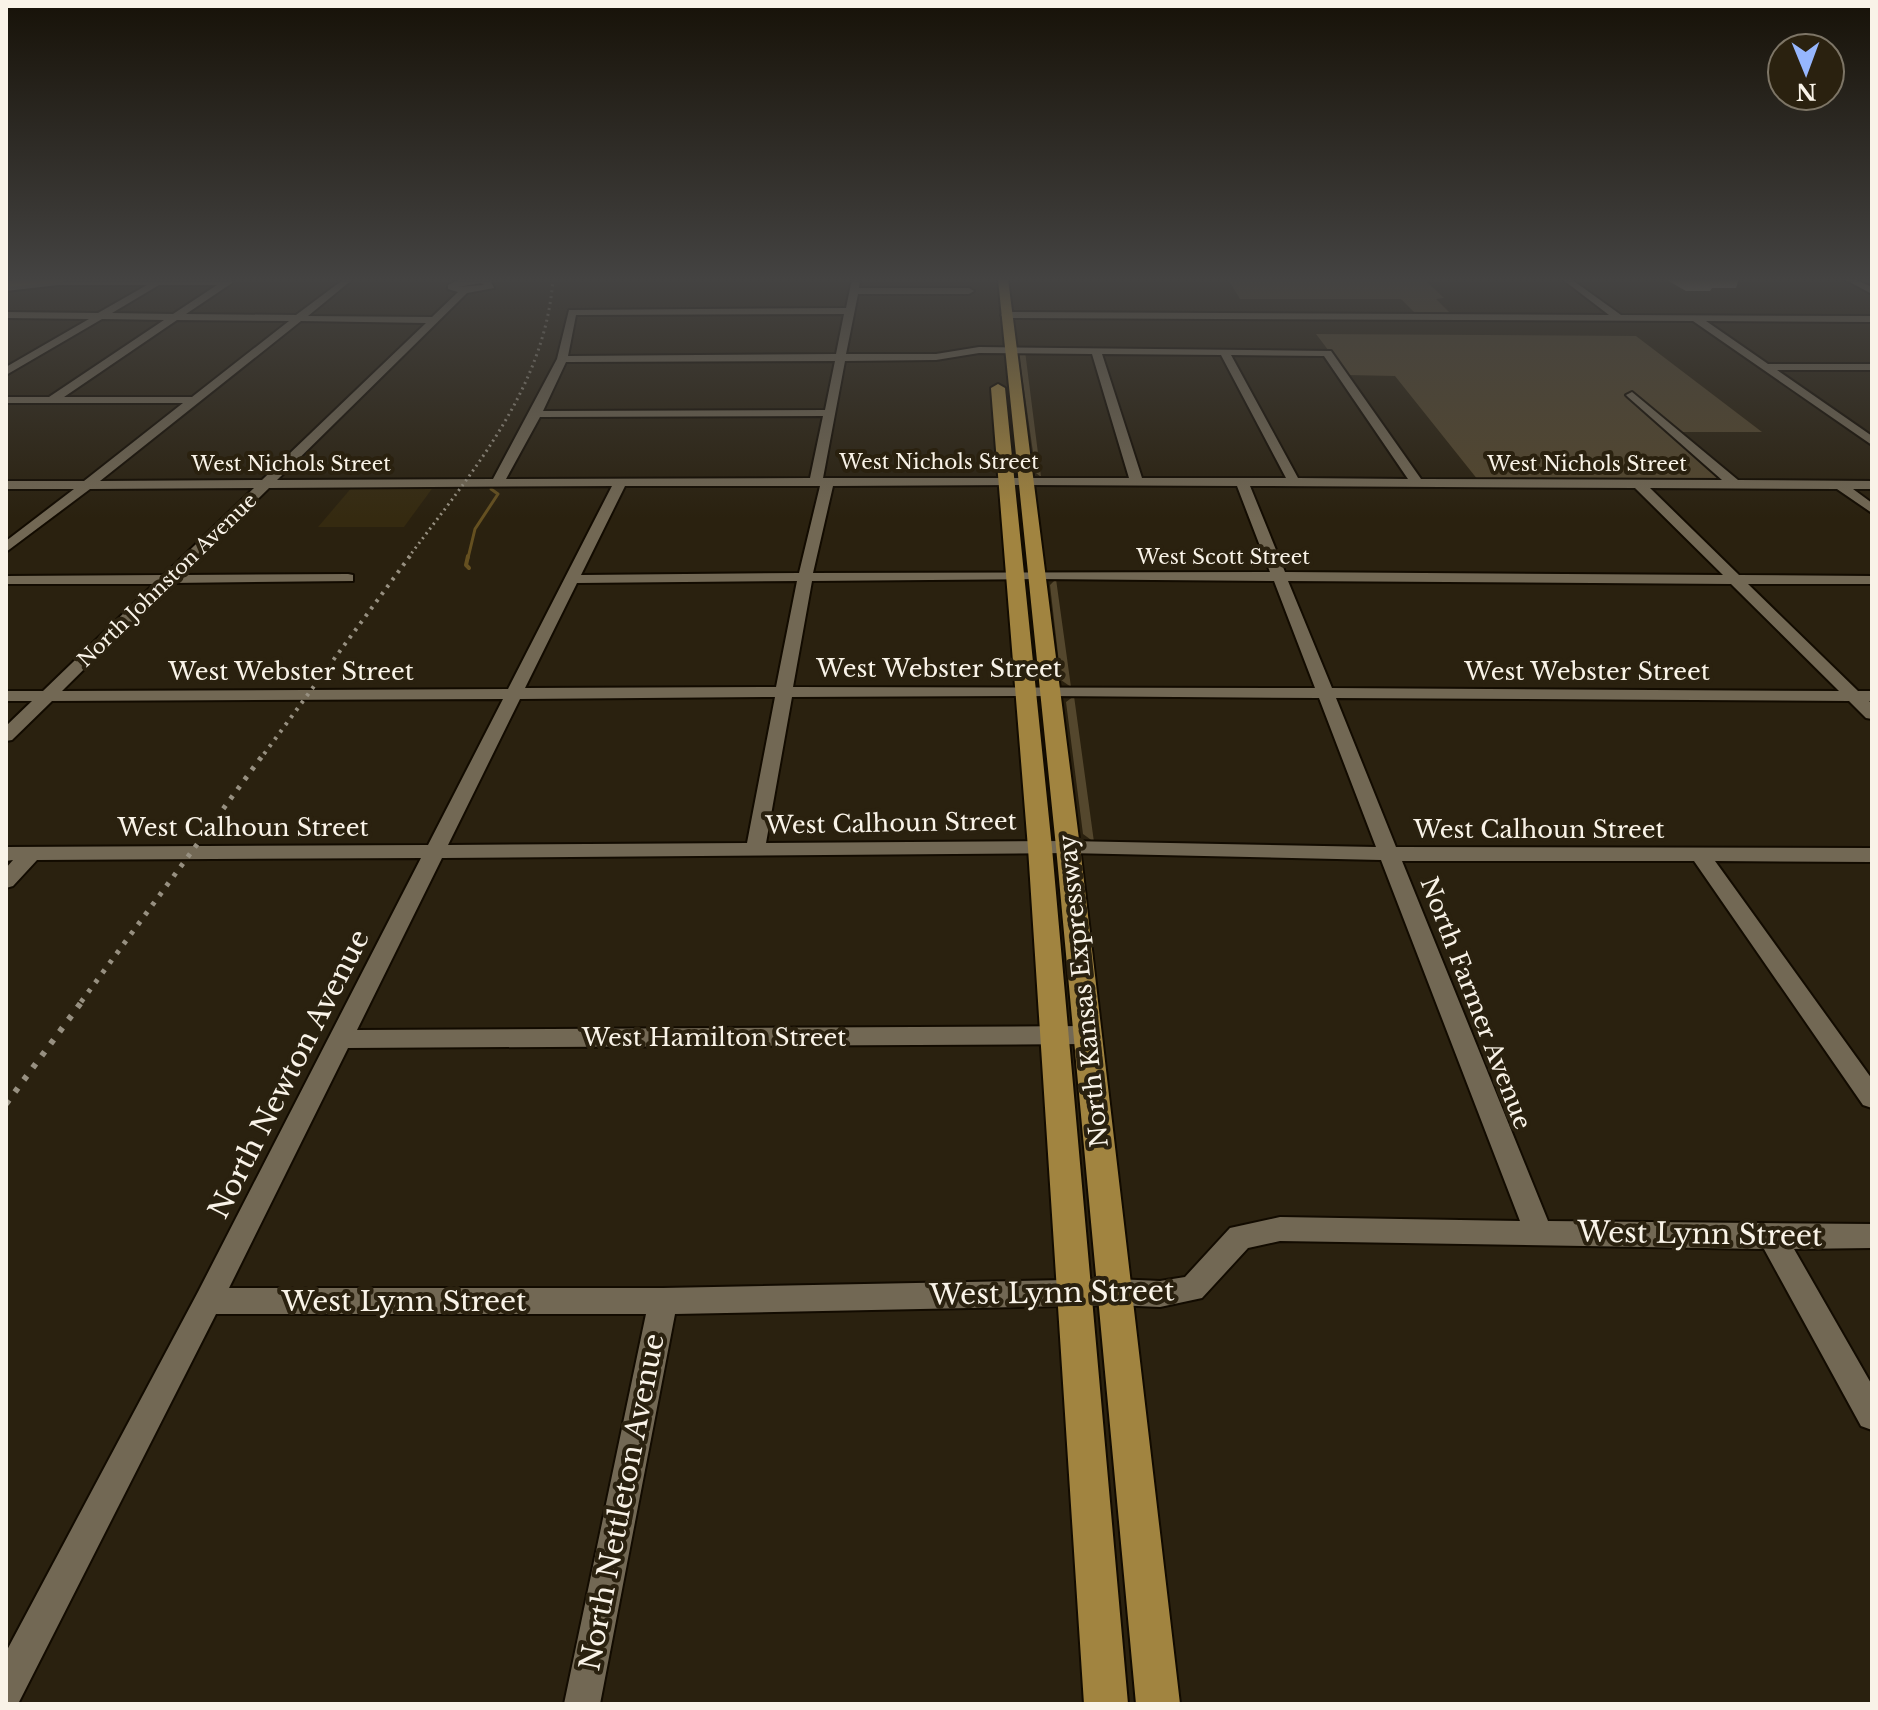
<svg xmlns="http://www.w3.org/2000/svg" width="1878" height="1710" viewBox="0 0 1878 1710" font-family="'Libre Baskerville',serif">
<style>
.built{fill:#352a10}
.green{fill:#54472d}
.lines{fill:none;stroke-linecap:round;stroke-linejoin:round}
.stream-far1{stroke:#655020;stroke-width:3}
.stream{stroke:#655020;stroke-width:4}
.minor-casing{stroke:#120b00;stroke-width:4}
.major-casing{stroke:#120b00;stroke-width:4}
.minor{fill:#726854;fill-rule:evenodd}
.major{fill:#a18440;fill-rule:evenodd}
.rail-far3{stroke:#979081;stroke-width:3;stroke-dasharray:2 4;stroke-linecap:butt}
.rail-far2{stroke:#979081;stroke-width:4;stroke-dasharray:3 6;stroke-linecap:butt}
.rail-far1{stroke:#979081;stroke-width:5;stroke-dasharray:4 8;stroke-linecap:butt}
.rail{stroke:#979081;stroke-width:6;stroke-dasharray:5 10;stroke-linecap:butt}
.wall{fill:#aea490}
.labels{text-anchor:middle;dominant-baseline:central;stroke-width:8;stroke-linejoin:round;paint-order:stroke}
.far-street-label{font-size:20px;fill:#f9f3e8;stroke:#2a210f}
.street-label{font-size:24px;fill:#f9f3e8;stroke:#2a210f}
.near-street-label{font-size:28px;fill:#f9f3e8;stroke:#2a210f}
</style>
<rect width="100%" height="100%" fill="#2a210f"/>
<!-- built -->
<path class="built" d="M353 486H434L404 527H318Z"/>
<!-- green -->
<path class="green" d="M1228 279H1424L1444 298 1436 299 1452 315H1417L1401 299H1240Z
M1316 334 1636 336 1762 432H1680L1721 478 1719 481 1478 480 1395 376 1347 375Z
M1025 351 1041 477 1036 473 1019 354Z
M1056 579 1071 687 1061 680 1050 585Z
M1074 696 1094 842 1083 834 1066 702Z"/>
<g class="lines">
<!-- stream-far1 -->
<path class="stream-far1" d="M468 558 475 529 498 494 491 489"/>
<!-- stream -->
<path class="stream" d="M468 556 466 565 469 568"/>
<defs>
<path id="minor" d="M58 279H231L232 283 186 314 296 315 344 279H353L308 316 432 317 458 292 448 289V285L460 279H490L494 288 467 293 277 480 493 479 557 359 569 310 846 308 852 279H860L859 288H969L974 291 969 294H858L846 354H936L979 347 1331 351 1421 479 1722 480 1628 397 1626 395 1632 392 1738 480 1872 481V489H1853L1872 503V513L1837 489 1650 488 1739 575 1872 576V584H1748L1858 691H1872V701H1869L1872 704V719L1866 718 1849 701 1336 698 1396 847 1872 848V862L1715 861 1872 1079V1108L1863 1105 1694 861H1402L1548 1221 1872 1224V1248L1794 1249 1872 1385V1430L1861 1426 1764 1249 1280 1241 1248 1248 1202 1298 1160 1307 1115 1305 675 1314 600 1704H564L646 1314H216L19 1702 6 1704V1652L198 1292 421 858 37 860 13 886 6 888V868L13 860 6 861V847L428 845 503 699 52 701 12 740 6 741V726L32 701H6V691H43L154 584H6V576L164 575 254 488 90 489 6 552V541L74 489H6V481H84L183 403H6V397H49L164 320 102 319 6 375V367L89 319 6 318V312L98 313 147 285H58L6 291V285ZM481 283 484 285 458 287ZM159 285H217L173 314 112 313ZM844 314 836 354 568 356 576 315ZM177 320 289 321 192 397H64ZM301 321 426 323 262 480 100 481ZM979 353 1092 354 1129 478H823L845 361 936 360ZM1102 354 1221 355 1286 478H1142ZM1231 355 1324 356 1408 479 1298 478ZM835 361 825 410 543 411 566 362ZM823 416 810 478 506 479 540 417ZM1025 485 1237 486 1270 572 813 573 833 486ZM612 486 508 689 62 691 171 583 353 581V575L348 574 180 575 269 488ZM625 486H820L799 573 581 575ZM1250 486 1635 488 1723 575 1285 572ZM1037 579 1274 581 1315 688 793 687 812 581ZM797 581 776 687 525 688 577 583ZM1288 581 1731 584 1839 691 1332 688ZM1050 696 1319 698 1376 847 1068 841 766 843 792 697ZM775 697 747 843 448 845 520 699ZM1068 853 1381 860 1520 1221 1280 1217 1230 1228 1185 1277 1160 1281 1115 1279 663 1288H229L348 1048 1088 1044 1096 1041 1100 1035 1096 1029 1088 1026 357 1030 442 858Z
M1562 279H1571L1621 315 1872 316V322L1706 321 1768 364H1872V370H1777L1872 436V445L1693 321 1006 318 1001 315 1006 312 1609 315Z
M1844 279H1854L1872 287V294Z"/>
<path id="major" d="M29 279H67L62 282 6 287V281Z
M998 279H1008L1080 847 1180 1704H1136L1056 847Z
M998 384 1005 388 1052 848 1128 1704H1084L1028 848 991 388Z"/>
</defs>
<!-- minor casing -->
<use href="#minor" class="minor-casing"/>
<!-- major casing -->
<use href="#major" class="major-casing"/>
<!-- minor -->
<use href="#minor" class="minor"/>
<!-- major -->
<use href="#major" class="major"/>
<!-- rail-far3 -->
<path class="rail-far3" d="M408 558C471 473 545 389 553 279"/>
<!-- rail-far2 -->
<path class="rail-far2" d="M264 754 410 556"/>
<!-- rail-far1 -->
<path class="rail-far1" d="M81 1002 265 752"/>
<!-- rail -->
<path class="rail" d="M6 1104 83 1000"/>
</g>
<!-- wall -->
<path class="wall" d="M1665 279H1739L1736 288H1712L1710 291H1686Z"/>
<!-- sky -->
<linearGradient id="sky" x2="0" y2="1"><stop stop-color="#171208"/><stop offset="0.54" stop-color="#444342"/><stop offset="1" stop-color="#444342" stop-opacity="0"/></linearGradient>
<rect width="1878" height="518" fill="url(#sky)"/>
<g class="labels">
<!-- far-street labels -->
<g class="far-street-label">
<text x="939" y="462">West Nichols Street</text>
<text x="291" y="464">West Nichols Street</text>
<text x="1587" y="464">West Nichols Street</text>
<text x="1223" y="557">West Scott Street</text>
<text transform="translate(167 580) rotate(-44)">North Johnston Avenue</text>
</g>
<!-- street labels -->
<g class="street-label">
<text x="939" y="668">West Webster Street</text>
<text x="291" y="671">West Webster Street</text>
<text x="1587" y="671">West Webster Street</text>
<text transform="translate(891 823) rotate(-1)">West Calhoun Street</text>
<text x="243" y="827">West Calhoun Street</text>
<text x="1539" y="829">West Calhoun Street</text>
<text transform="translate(1083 991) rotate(-96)">North Kansas Expressway</text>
<text transform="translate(1476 1003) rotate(69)">North Farmer Avenue</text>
<text x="714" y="1037">West Hamilton Street</text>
</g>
<!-- near-street labels -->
<g class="near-street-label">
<text transform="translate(289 1074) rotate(-63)">North Newton Avenue</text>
<text transform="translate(1700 1234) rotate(1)">West Lynn Street</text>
<text transform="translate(1052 1293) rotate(-1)">West Lynn Street</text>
<text x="404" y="1301">West Lynn Street</text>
<text transform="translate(622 1502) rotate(-79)">North Nettleton Avenue</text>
</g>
</g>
<!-- border -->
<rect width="1878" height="1710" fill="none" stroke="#f9f3e8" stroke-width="16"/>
<!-- north arrow -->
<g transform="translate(1806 72) rotate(179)"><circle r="38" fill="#2a210f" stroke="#7d7566" stroke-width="2"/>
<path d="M0-6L14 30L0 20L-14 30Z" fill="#96b6fd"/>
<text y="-12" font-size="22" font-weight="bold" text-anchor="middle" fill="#f9f3e8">N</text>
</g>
</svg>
